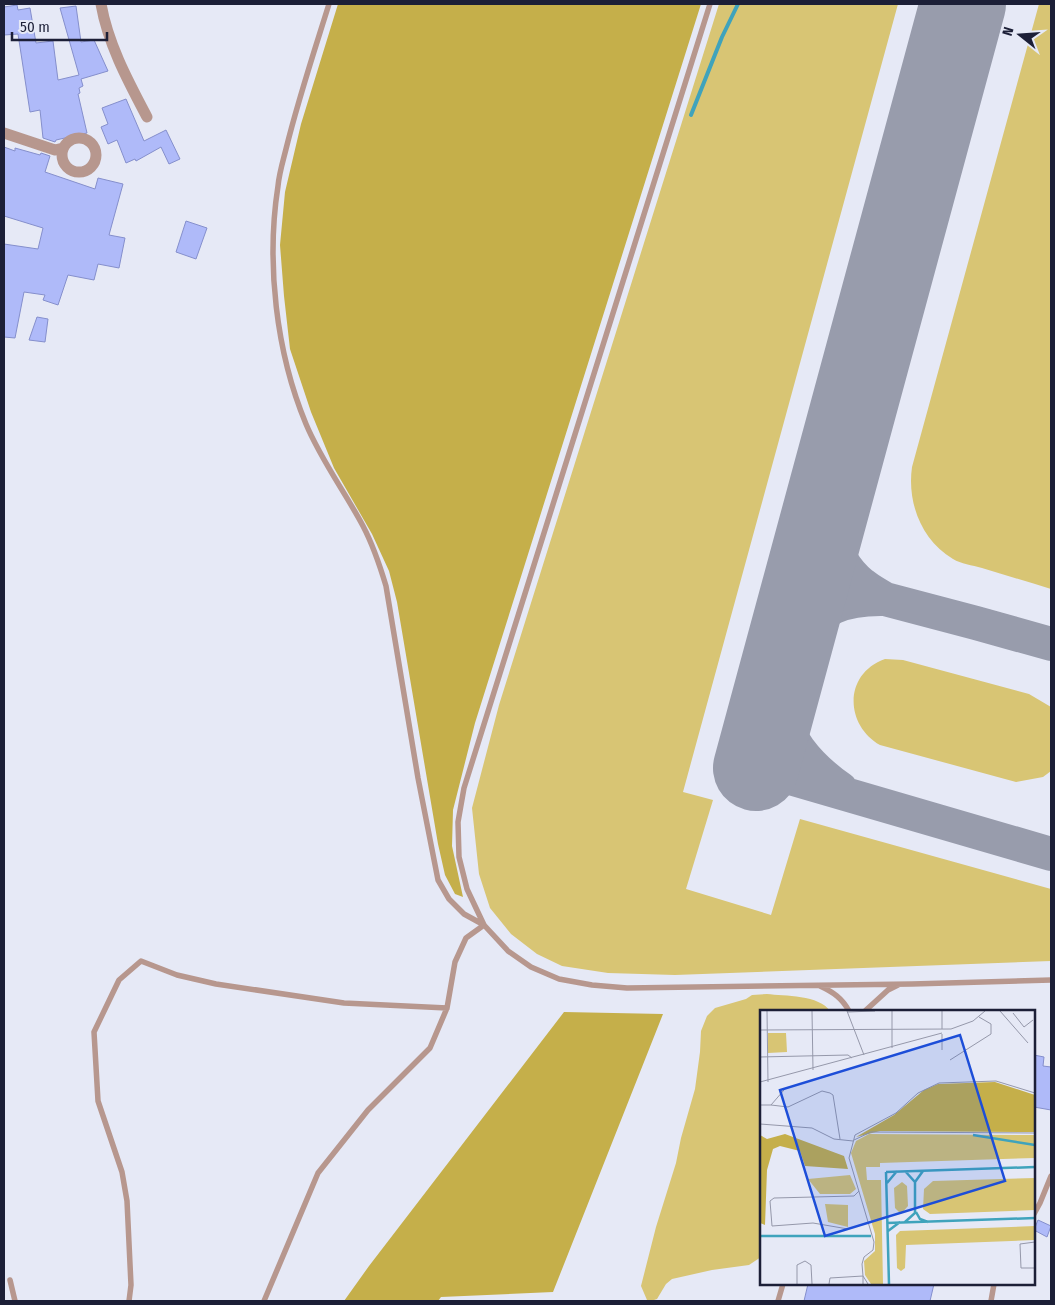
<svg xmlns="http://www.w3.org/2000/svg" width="1055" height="1305" viewBox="0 0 1055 1305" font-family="'Fira Sans Condensed',sans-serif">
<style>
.green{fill:#d8c574}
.forest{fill:#c5af4a}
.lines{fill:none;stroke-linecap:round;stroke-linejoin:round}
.stream{stroke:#3fa3bc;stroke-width:4}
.taxiway{stroke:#989cac;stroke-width:34}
.runway{stroke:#989cac;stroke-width:86}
.building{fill:#afbaf9;stroke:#858fcc}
.service{stroke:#b7978e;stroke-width:5.5}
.minor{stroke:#b7978e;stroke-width:11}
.inset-river{fill:none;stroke:#3fa3bc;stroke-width:2.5}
.inset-road{fill:none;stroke:#9598aa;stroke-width:1}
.view{fill:#1d4ed8;fill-opacity:0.15;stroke:#1d4ed8;stroke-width:2.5}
.inset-edge{fill:none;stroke:#1c1f37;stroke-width:2.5}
</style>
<rect width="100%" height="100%" fill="#e6e9f6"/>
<!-- green -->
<path class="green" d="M719 4H898L683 792 713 800 686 889 771 915 800 819 1051 889V961L675 975 608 973 562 966 537 954 511 934 490 908 479 874 472 808 499 705Z
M1039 4H1051V589C1028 582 1005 575 982 568 972 565 961 564 953 559 921 540 907 502 912 467Z
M885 659 903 660 1029 694 1051 707V771L1043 777 1016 782 880 745C845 725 843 674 885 659Z
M767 994C784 996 820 995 830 1011H761V1257L749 1265 712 1270 672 1279 666 1284 657 1299 654 1300H647L641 1286 656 1227 676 1163 681 1138 695 1089 700 1052 701 1031 707 1016 715 1008 746 999 752 995Z"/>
<!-- forest -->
<path class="forest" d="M338 4H701L475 723 453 810 452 846 463 897 455 894 445 875 438 844 397 602 389 571 372 534 334 468 311 412 290 349 284 296 280 245 285 192 301 124Z
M564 1012 663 1014 553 1292 441 1297 438 1301H344L369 1266Z"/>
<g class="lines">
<!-- stream -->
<path class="stream" d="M691 115 722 37 738 4"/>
<!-- taxiway -->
<path class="taxiway" d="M885 599 976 623 1051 644
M791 640C825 610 837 598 885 599 877 594 869 590 862 584 842 569 833 544 823 522
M775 696C785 738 807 765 841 789
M756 768 1051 854"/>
<!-- runway -->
<path class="runway" d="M756 768 963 4"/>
</g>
<!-- building -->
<path class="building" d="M17 5 18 10 30 8 36 43 53 41 58 80 79 75 60 8 76 6 81 42 94 40 108 71 81 79 83 86 79 88 80 93 78 94 87 133 56 140 55 142 43 138 40 110 30 112 18 34 4 35V7Z
M126 99 144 141 166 130 180 159 169 164 161 147 136 161 135 159 126 163 117 140 108 144 101 127 108 124 102 108Z
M4 147 15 151V148L40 155 41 153 50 156 45 172 95 189 98 178 123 184 109 235 125 238 119 268 98 264 94 280 68 275 58 305 43 300 45 295 24 292 15 338 4 337V244L38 249 43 228 4 216Z
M186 221 207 228 196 259 176 252Z
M37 317 48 319 45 342 29 340Z
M1034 1055 1044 1057 1043 1066 1051 1067V1110L1034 1107Z
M1038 1220 1051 1226 1047 1237 1034 1230Z
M808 1284H934L930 1301H804Z"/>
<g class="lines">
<!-- service -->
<path class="service" d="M329 4C314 52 298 100 286 149 283 161 279 174 278 186 266 263 276 352 306 424 321 460 345 492 363 526 373 545 380 566 386 586L418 778 438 880 449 899 464 914 484 925
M710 4 464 788 458 822 459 857 467 889 484 925 508 951 531 967 559 979 592 985 627 988 912 984 1051 980
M820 986C833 992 842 998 849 1011
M865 1011 888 990 898 985
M1034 1214 1040 1203 1051 1176
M10 1280 15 1301
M129 1301 131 1285 127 1201 122 1172 98 1101 94 1032 119 980 141 961 177 975 216 984 344 1003 447 1008
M264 1301 318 1173 368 1110 430 1048 447 1008 455 962 466 938 484 925
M778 1301 783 1284
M991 1301 994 1284"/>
<!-- minor -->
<path class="minor" d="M101 4C108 44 128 81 147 117
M4 133 55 150 63 148
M62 155a17 17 0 1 1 34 0a17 17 0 1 1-34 0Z"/>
</g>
<!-- overview -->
<g transform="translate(760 1010)">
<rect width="275" height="275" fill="#e6e9f6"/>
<path d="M8 23H26L27 42 8 43ZM109 124 275 125V148L120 153V157H106L107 170H121L123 274H111L105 265 104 251 115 241V224L91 143 96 131ZM90 165 96 179 90 184H60L48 169ZM275 168V200L170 204 163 199 164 179 173 171ZM142 172 147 176 148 196 141 204 135 198 134 178ZM65 194 88 195V217L68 212ZM275 216V230L146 235 145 258 141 261 137 258 136 225 140 221Z" fill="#d8c574"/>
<path d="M235 72 275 85V122L120 121 96 127 134 105 164 80 178 74ZM25 124 84 146 88 159 45 156 40 141 20 136 13 139 7 160 5 215 0 213V125L7 129Z" fill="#c5af4a"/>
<path class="inset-river" d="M213 125 275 135M145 161 155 172 163 161M126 162 129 274M126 162 275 157M127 173 137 161M156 202 160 209 168 212M145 212 155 203V172M127 213 275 208M128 221 140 212M0 226H111"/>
<path class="inset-road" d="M7 1 8 72M52 1 53 60M87 1 104 45M182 1V19M240 1 268 33M87 2 115 1M253 3 264 17 273 10M0 20 191 19 213 11 225 1M182 24V40M132 38V1M0 47 88 45 92 48M190 50 231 24V14L219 7M0 72 182 23M0 95H11L24 80M11 95 28 97 62 81 70 83 73 85 80 129M0 114 52 118 74 129 93 131M94 130 111 122 275 123M88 219 53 213 12 216 10 191 14 188 94 186 99 181M275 232 260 234 261 258H275M37 274V255L45 251 51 255 52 274M69 274 70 268 103 266V274M108 274 103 266 102 254 104 247 113 240 114 232 89 148 95 125 136 103 158 83 179 73 236 71 275 83"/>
<path class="view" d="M200 25 245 171 65 226 20 80Z"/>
<rect width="275" height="275" class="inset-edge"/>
</g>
<!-- border -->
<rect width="1055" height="1305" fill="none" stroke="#1c1f37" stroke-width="10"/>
<!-- north arrow -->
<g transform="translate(1020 35) rotate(287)" stroke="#e6e9f6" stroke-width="4" paint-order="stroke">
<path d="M0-4L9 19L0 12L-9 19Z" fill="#1c1f37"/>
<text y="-8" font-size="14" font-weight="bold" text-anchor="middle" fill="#1c1f37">N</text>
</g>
<!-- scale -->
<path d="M12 32v8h95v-8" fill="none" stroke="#1c1f37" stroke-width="2.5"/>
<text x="20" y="32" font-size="15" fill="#1c1f37" stroke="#e6e9f6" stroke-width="4" paint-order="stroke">50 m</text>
</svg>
